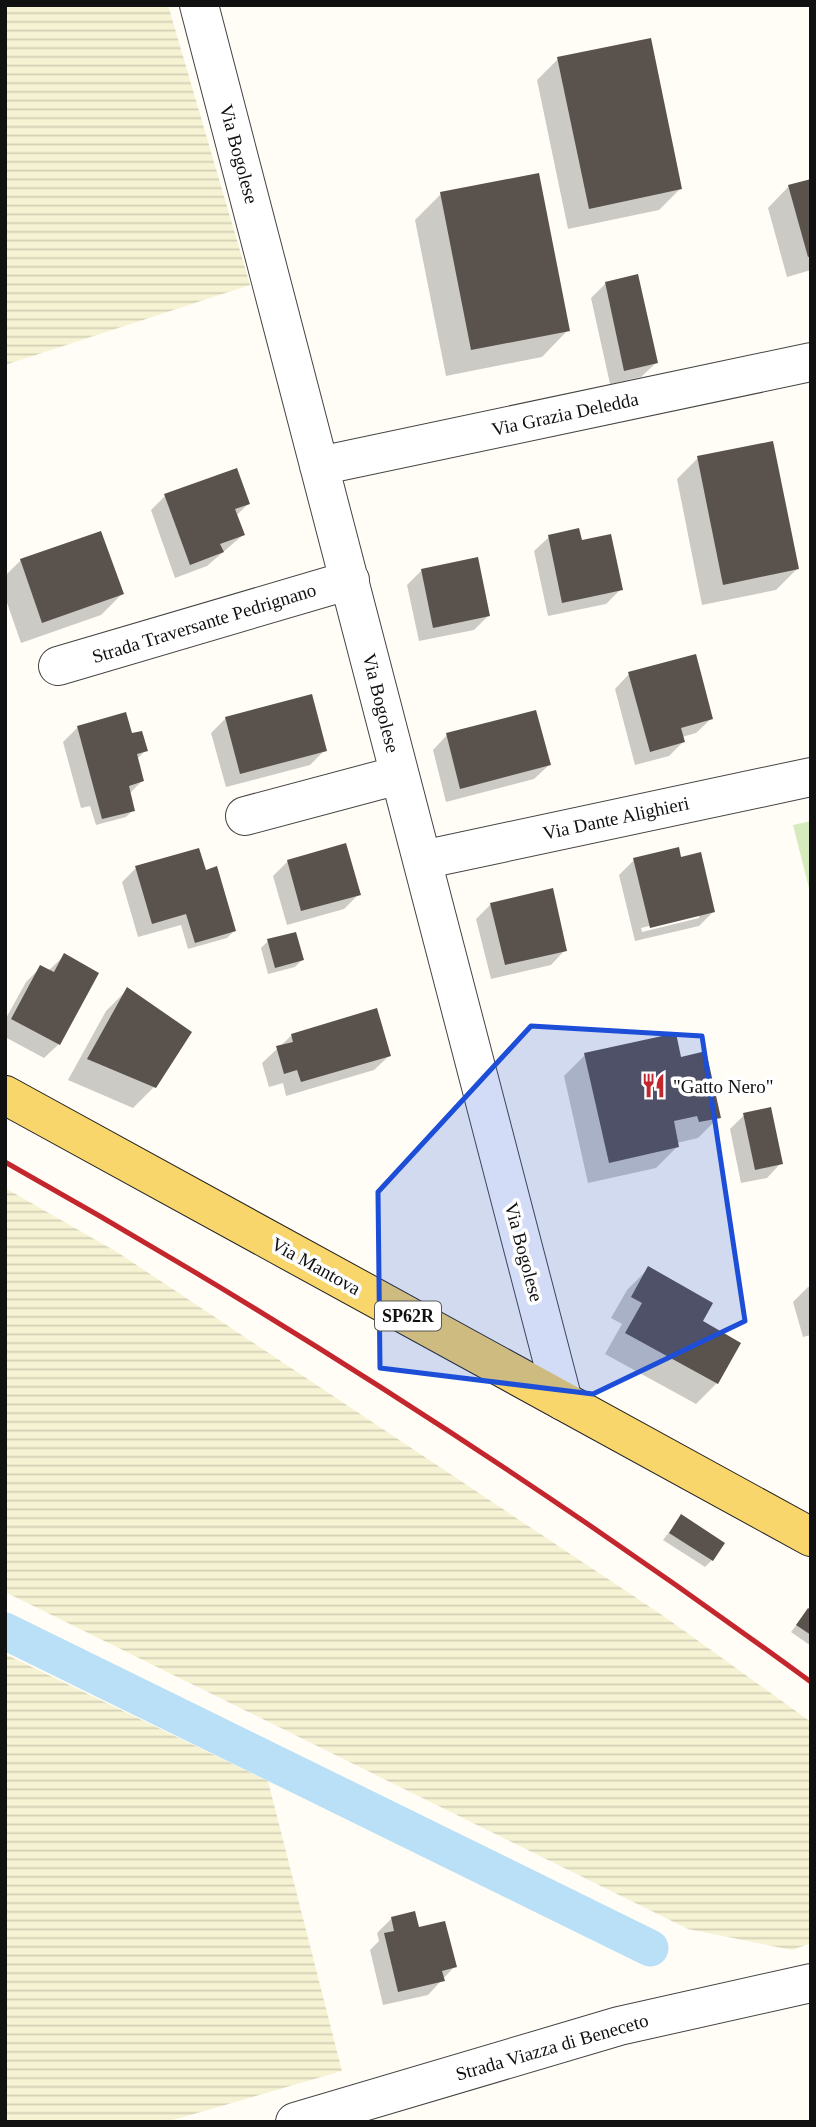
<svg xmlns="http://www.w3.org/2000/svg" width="816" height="2127" viewBox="0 0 816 2127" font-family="Georgia,serif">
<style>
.farmland{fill:url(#farmland-rules)}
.green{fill:#d5ebbd}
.shadow{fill:#0003;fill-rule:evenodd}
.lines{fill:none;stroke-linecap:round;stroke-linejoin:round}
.canal{stroke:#b9e0f7;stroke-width:37}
.building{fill:#5a524d}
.minor-casing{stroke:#444;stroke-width:40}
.primary-casing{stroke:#222;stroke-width:40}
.minor{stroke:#fff;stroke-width:38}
.primary{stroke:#f9d66b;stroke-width:38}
.rail{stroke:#c4262e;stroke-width:5}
.marked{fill:#1d4ed8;fill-opacity:0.2;stroke:#1d4ed8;stroke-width:5;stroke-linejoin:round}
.labels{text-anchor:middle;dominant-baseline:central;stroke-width:7;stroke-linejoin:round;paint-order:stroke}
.shield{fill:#fff;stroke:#585858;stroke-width:2}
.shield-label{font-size:18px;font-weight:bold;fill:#111}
.street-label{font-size:19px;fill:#111;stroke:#fff}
.poi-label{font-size:19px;fill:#111;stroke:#fff;text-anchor:start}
</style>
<defs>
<pattern id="farmland-rules" width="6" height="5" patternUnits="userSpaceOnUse" patternTransform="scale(1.75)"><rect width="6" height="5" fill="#f6f3d4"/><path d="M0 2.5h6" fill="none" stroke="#d2cfb5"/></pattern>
</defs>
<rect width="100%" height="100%" fill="#fffdf5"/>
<!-- farmland -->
<path class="farmland" d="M5 5H168L250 285 5 365Z
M5 1188 117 1252 665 1617 811 1722V1943L792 1950 688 1929 5 1592Z
M5 1654 268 1781 342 2071 166 2122H5Z"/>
<!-- green -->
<path class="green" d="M811 821V896L793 825Z"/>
<!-- shadow -->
<path class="shadow" d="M558 59 680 189 659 210 568 229 537 80Z
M811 181V270L787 277 768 208 789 186Z
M441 194 568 330 542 357 446 376 415 220Z
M606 283 656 363 641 377 610 384 591 298Z
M698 458 797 569 776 590 702 605 677 479Z
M165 496 248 504 236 516 243 535 207 566 175 578 151 510Z
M549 537 581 542 621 589 606 604 548 616 534 551Z
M21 560 122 594 101 615 21 643 5 597V576Z
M422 570 488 616 474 630 419 641 407 585Z
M629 674 711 719 696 733 682 737 683 742 669 756 635 765 615 689Z
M226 718 325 750 310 765 226 787 211 733Z
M78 727 131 735 146 750 136 760 142 781 129 794 133 810 126 817 96 825 90 806 81 808 63 742Z
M447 735 549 765 534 779 446 802 433 750Z
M634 860 713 912 699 926 635 941 619 875ZM699 914V918L642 932 641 928Z
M288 861 359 894 344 909 287 925 273 876Z
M136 868 205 872 234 931 227 938 188 949 181 925 138 937 122 882Z
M491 904 565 950 551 965 491 979 476 919Z
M268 941 302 960 295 967 268 974 261 948Z
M64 956 59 1044 44 1058 5 1037V1020L26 982 41 967 48 971Z
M127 990 154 1087 133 1108 68 1080 106 1011Z
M292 1035 389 1056 374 1070 286 1096 283 1083 269 1087 262 1063Z
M585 1055 680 1059 719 1117 698 1138 677 1143V1147L656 1168 588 1183 564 1076Z
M744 1115 781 1163 767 1178 741 1183 730 1129Z
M648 1269 700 1322 717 1383 696 1404 605 1354 622 1324 611 1318 627 1290Z
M808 1287H811V1335L803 1337 793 1302Z
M681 1517 712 1560 705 1567 663 1540Z
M808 1610 811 1612V1646L791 1632Z
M392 1918 417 1930 455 1966 428 1995 383 2005 370 1950 379 1941 377 1933Z"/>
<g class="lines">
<!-- canal -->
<path class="canal" d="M5 1631 650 1948"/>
</g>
<!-- building -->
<path class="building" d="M651 38 682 189 589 209 557 57Z
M539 173 570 331 471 350 440 192Z
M811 179V256L808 257 788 185Z
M638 274 658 363 624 371 605 282Z
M773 441 799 569 723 585 697 456Z
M237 468 250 504 235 509 245 535 220 544 224 552 190 565 164 494Z
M579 528 582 540 611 534 623 590 562 603 548 535Z
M101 531 124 594 42 623 20 559Z
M478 557 490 616 433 628 421 569Z
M696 654 713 719 681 728 685 742 650 752 628 672Z
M312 694 327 751 240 774 225 717Z
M536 710 551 765 460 789 446 733Z
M126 712 132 733 142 731 148 751 137 754 144 781 129 786 135 811 102 819 77 726Z
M346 843 361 895 301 911 287 860Z
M679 847 681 857 701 852 715 912 650 928 633 858Z
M199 848 206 870 217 866 236 931 195 943 186 914 152 924 135 866Z
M553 888 567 951 505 965 490 903Z
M296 932 304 960 275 968 267 939Z
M64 953 99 973 60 1045 11 1019 40 965 54 972Z
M127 987 192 1032 156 1088 87 1059Z
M377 1008 391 1056 301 1082 297 1070 284 1074 276 1046 293 1042 291 1034Z
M676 1033 681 1057 706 1051 721 1118 699 1122 697 1116 674 1121 679 1147 609 1163 584 1053Z
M771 1107 783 1164 755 1170 743 1113Z
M648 1266 713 1303 703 1321 741 1343 718 1384 625 1333 642 1303 631 1297Z
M681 1514 725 1543 713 1561 669 1533Z
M808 1608 811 1610V1635L796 1625Z
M415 1911 419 1927 445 1921 457 1967 442 1971 445 1981 398 1992 384 1933 394 1931 391 1917Z"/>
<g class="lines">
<defs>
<path id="minor" d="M199 5 563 1401
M319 466 811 362
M58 666 350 580
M245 816 399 775
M422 860 811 777
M295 2122 619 2026 811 1983"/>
<path id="primary" d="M5 1095 811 1537"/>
</defs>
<!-- minor casing -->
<use href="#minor" class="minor-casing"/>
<!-- primary casing -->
<use href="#primary" class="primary-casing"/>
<!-- minor -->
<use href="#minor" class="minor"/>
<!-- primary -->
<use href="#primary" class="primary"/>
<!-- rail -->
<path class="rail" d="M5 1162C283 1318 553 1493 811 1682"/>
</g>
<!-- marked area -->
<path class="marked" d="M531 1026 702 1036 745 1321 593 1394 380 1368 378 1192Z"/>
<!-- icons -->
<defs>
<symbol id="restaurant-bare" viewBox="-9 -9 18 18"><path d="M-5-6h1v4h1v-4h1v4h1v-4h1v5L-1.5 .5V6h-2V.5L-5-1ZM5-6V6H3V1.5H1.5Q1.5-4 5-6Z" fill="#c4262e" stroke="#fff" stroke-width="2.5" paint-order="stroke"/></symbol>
</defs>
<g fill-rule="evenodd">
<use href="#restaurant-bare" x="636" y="1068" width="35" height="35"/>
</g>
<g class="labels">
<!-- shield labels -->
<rect class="shield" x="375" y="1301.5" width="66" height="29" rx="5"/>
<g class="shield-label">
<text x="408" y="1316">SP62R</text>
</g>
<!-- street labels -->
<g class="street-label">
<text transform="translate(239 154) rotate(75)">Via Bogolese</text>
<text transform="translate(565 414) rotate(-12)">Via Grazia Deledda</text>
<text transform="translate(204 623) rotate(-17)">Strada Traversante Pedrignano</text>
<text transform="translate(381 703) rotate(76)">Via Bogolese</text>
<text transform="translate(616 818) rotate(-12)">Via Dante Alighieri</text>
<text transform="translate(524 1252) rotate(75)">Via Bogolese</text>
<text transform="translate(316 1266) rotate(29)">Via Mantova</text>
<text transform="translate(552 2047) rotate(-16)">Strada Viazza di Beneceto</text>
</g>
<!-- poi labels -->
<g class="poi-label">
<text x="673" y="1086">"Gatto Nero"</text>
</g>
</g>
<!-- border -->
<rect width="816" height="2127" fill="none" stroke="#111111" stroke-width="14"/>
</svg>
